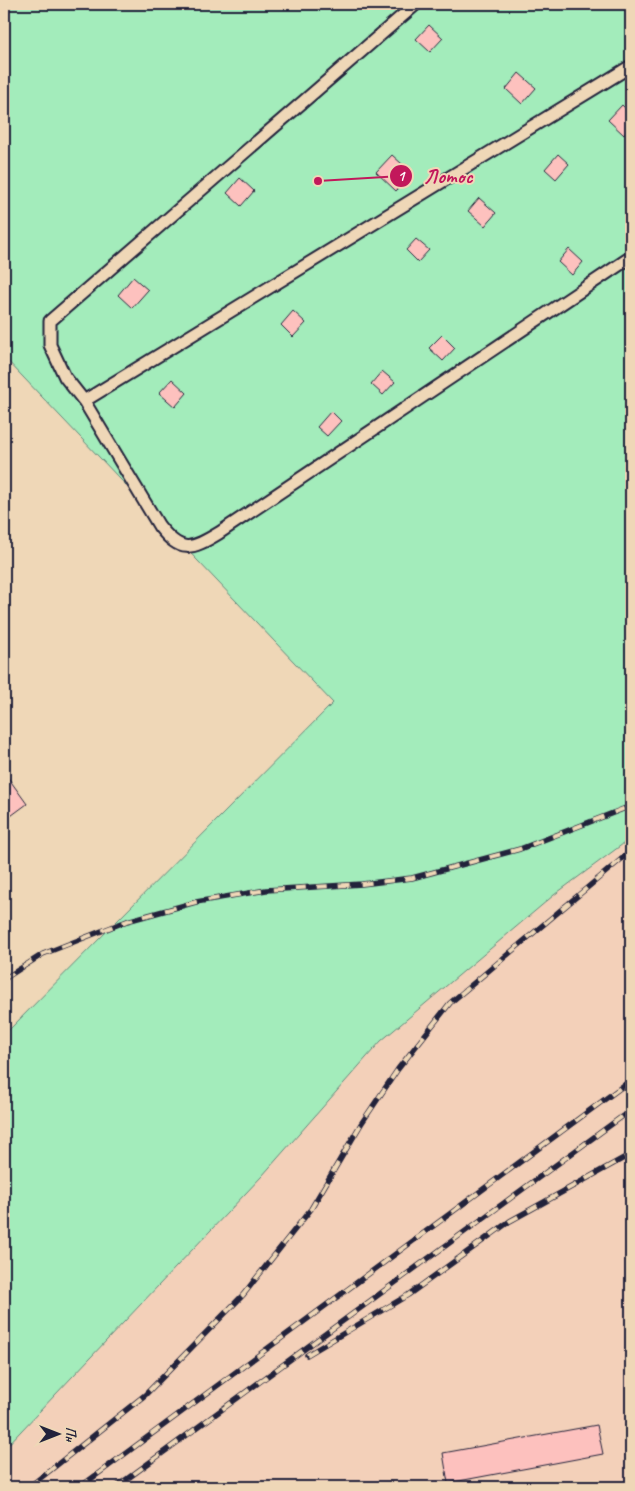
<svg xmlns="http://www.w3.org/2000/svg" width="635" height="1491" viewBox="0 0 635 1491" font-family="Caveat,sans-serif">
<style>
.built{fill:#f3d0b9}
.green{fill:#a3ecbb;stroke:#62877b}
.building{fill:#fdc1be;stroke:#22223b}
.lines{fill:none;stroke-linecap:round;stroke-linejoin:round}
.service-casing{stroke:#22223b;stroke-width:15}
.service{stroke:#efd7b7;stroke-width:11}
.rail-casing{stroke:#22223b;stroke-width:5.5}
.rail{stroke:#efd7b7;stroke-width:4;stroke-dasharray:11;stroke-linecap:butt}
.leader{fill:none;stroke:#c2185b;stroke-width:2}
.callout-dot{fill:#c2185b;stroke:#efd7b7;stroke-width:2}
.mark-label{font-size:15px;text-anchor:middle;font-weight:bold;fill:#fff}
.callout-label{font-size:21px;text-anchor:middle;font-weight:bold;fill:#c2185b;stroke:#efd7b7;stroke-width:4;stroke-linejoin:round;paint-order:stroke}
</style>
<rect width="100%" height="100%" fill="#efd7b7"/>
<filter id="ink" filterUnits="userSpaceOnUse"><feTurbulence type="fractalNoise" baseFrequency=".02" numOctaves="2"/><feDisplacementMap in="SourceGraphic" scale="10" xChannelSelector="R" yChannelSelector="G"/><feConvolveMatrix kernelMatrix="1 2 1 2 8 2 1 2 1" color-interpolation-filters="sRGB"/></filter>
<g filter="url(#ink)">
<!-- built -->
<path class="built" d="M631 838V1487H4V1449L262 1176 381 1041 554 895Z"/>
<!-- green -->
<path class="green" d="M4 4H631V838L554 895 381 1041 262 1176 4 1449V1035L333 703 4 357Z"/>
<!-- building -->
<path class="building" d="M429 25 443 38 430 52 416 39Z
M519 73 536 88 522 104 506 89Z
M622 105 631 114V126L624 135 608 120Z
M558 154 569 164 556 179 545 169Z
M392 155 412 173 396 191 376 172Z
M240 178 254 191 241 206 227 193Z
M479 198 496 213 485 226 468 211Z
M416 239 429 250 418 262 406 250Z
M569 249 583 262 572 275 558 262Z
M133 277 148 290 132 308 118 295Z
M293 311 306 323 293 337 281 325Z
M442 335 455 348 443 361 429 348Z
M382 371 395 382 383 395 371 384Z
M172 379 187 393 175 407 159 393Z
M331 411 341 421 327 436 317 427Z
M4 772 27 804 4 821Z
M597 1425 603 1454 448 1483 443 1453Z"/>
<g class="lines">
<defs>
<path id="service" d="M416 4 50 321V345L65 377 84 401 159 526C181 554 191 550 219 533L631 257
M84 401 631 66"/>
</defs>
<!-- service casing -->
<use href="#service" class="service-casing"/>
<!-- service -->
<use href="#service" class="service"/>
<defs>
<path id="rail" d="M4 979 43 954 127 921 196 902 266 890 362 884 412 878 520 849 631 806
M307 1355 408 1295 510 1221 631 1154
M29 1487 145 1395 243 1295 311 1209 361 1124 398 1069 450 1003 631 851
M80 1487 631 1080
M116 1487 631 1110"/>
</defs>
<!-- rail casing -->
<use href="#rail" class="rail-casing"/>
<!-- rail -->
<use href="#rail" class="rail"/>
</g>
</g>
<!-- callouts -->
<path class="leader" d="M318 181L401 176"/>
<g class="callout-dot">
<circle cx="318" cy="181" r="5"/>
<circle cx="401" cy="176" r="12"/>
</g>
<g class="mark-label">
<text x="401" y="181">1</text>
</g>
<g class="callout-label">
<text x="448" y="183">Лотос</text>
</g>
<!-- margin -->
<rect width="635" height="1491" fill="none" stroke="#efd7b7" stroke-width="20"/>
<rect x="10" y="10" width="615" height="1471" fill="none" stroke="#22223b" stroke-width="2" filter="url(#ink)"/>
<!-- north arrow -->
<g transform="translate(58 1434) rotate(90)" stroke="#efd7b7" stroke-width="4" paint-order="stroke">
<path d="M0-4L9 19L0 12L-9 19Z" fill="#22223b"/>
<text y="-8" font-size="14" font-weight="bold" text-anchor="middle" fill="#22223b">Пн</text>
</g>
</svg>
